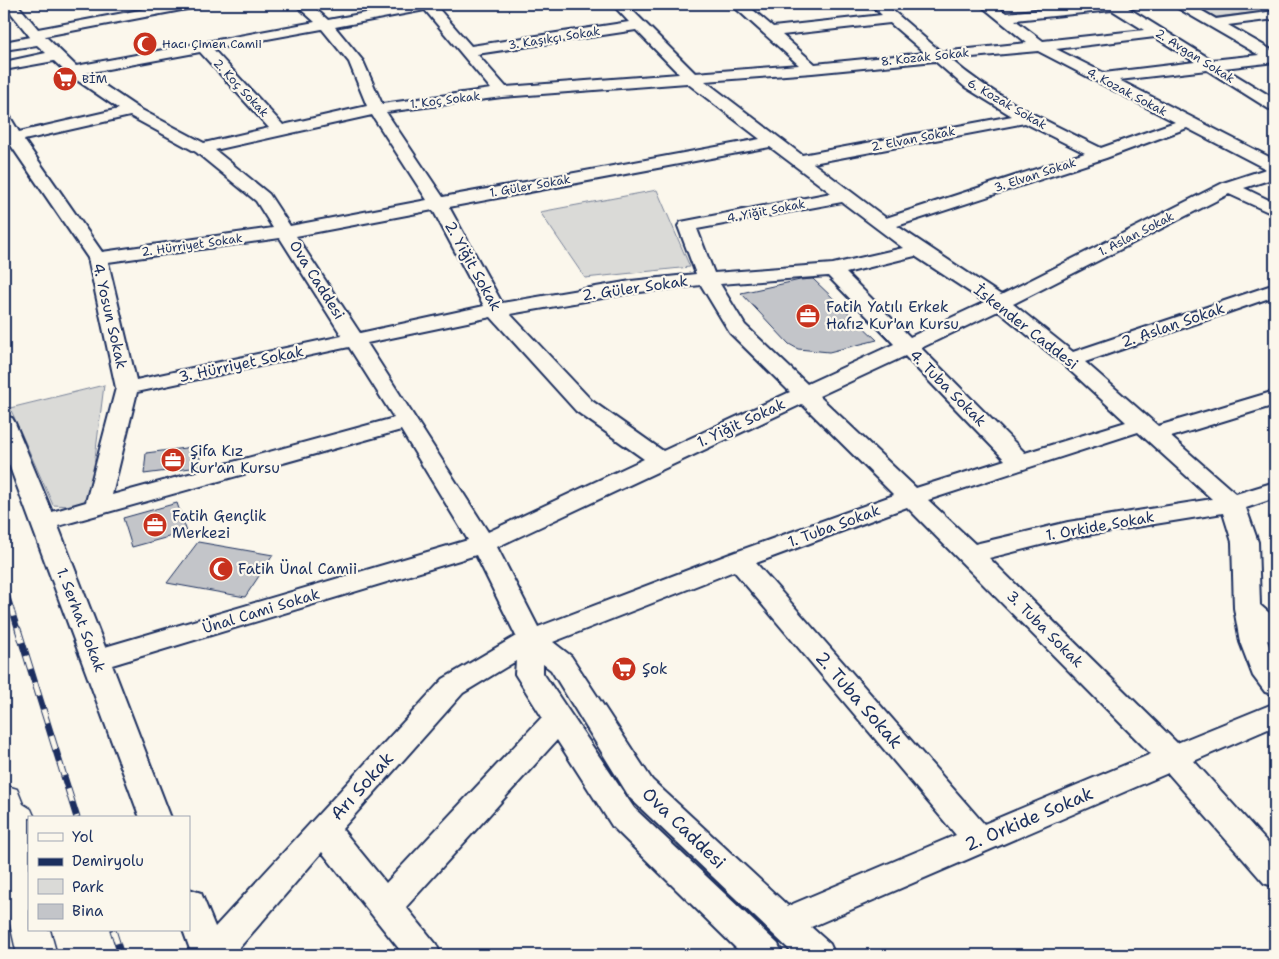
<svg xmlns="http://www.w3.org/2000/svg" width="1279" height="959" viewBox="0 0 1279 959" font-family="'Shantell Sans',sans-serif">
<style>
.green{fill:#dadad7;stroke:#7a849a}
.building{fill:#c3c5c9;stroke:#1b2f5e}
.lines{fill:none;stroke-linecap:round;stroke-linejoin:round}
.minor-casing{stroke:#1b2f5e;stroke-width:4}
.major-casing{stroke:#1b2f5e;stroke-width:3}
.minor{fill:#fbf7ec;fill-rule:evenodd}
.major{fill:#fbf7ec;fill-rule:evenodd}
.rail-far1-casing{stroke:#1b2f5e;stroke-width:5.5}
.rail-casing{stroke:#1b2f5e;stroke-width:7}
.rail-far1{stroke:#fbf7ec;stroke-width:4;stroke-dasharray:11;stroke-linecap:butt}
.rail{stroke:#fbf7ec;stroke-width:5;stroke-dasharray:14;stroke-linecap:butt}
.labels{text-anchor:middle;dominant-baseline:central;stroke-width:4.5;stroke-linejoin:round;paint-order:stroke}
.far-street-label{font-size:12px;fill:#1b2f5e;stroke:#fbf7ec}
.far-poi-label{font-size:12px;fill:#1b2f5e;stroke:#fbf7ec;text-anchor:start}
.street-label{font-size:15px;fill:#1b2f5e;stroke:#fbf7ec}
.poi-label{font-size:15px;fill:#1b2f5e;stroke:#fbf7ec;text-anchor:start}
.near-street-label{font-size:18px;fill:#1b2f5e;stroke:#fbf7ec}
</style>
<rect width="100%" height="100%" fill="#fbf7ec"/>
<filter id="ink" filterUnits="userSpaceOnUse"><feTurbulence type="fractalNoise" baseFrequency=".02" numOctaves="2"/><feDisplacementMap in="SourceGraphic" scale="10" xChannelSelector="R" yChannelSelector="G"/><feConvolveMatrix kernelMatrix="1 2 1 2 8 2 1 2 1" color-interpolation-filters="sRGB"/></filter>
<g filter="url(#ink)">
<!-- green -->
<path class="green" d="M1193 4H1274L1275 10 1216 17Z
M657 190 690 267 585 278 540 212Z
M104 385 90 499 71 506 53 505 10 408Z"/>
<!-- building -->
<path class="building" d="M813 279 877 340 829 352 798 349 789 344 741 293 800 280Z
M201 446 199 467 144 474 146 453Z
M177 503 187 532 132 547 123 518Z
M198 542 273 555 245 597 167 583Z"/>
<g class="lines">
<defs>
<path id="minor" d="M4 4H17L38 29 172 4H199L192 8 45 36 76 66 315 22 295 4H310L328 20 414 4H442L437 7 471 46 629 22 612 4H626L695 73 799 65 731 4H746L773 27 882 15 870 4H885L941 52 1027 43 979 4H994L1006 13 1094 4H1138L1136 7 1128 8 1212 60 1259 55 1176 7 1174 4H1190L1216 19 1275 11V19L1228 25 1275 52V62L1224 68 1275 99V111L1269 109 1207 70 1119 80 1275 160V178L1244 188 1275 203V215L1229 194 1013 304 1073 352 1275 284V296L1085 362 1158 426 1275 391V405L1171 437 1236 494 1275 482V498L1246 508 1258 542 1260 605 1275 618V643L1267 640 1275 664V695L1265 692 1253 676 1240 642 1234 608 1232 542 1223 513 1068 538 989 558 1177 743 1275 703V726L1194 761 1275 851V887L1264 883 1168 773 811 927 830 944 835 955H795L630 798 551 670 543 664V673L634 808 778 944 783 955H743L612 826 557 740 406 907 436 944 441 955H404L322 852 233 955H192L183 930H189V889L201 893 215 927 443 679 516 636 476 555 112 665 171 818H140L4 451V416L12 418 15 423 52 512 86 502 116 388 88 258 10 144 4 145V115L10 117 19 132 119 109 68 74 54 61 4 70V62L46 53 37 45 4 50V42L30 37ZM425 10 491 89 382 104 363 61 335 27ZM1112 10 1144 30 1043 41 1015 20ZM890 23 925 53 815 64 782 35ZM322 29 349 62 367 106 283 125 213 49ZM636 30 679 74 506 87 477 54ZM1155 37 1195 62 1104 73 1056 49ZM1038 51 1175 122 1101 148C1048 122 995 98 950 59ZM200 52 269 128 204 143 138 108 86 73ZM935 61 965 87 1012 116 802 155 705 81 812 73ZM687 83 760 139 443 197 386 112 502 97ZM372 115 427 200 290 226 269 194 215 150ZM130 116 196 152 256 201 273 228 102 252 24 140ZM1025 123 1085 153 886 218 813 163ZM1187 128 1266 169 1223 183 1001 295 897 226 1106 158ZM770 147 831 193 681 222 678 226 696 274 631 281 502 303 449 207ZM842 202 903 248 833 264 714 273 697 229ZM433 210 484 306 360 333 296 236ZM280 238 342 336 136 380 108 262ZM915 256 985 302 910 337 846 273ZM828 276 894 344 807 384 745 325 720 284ZM701 285 730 333 790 392 663 451 592 401 510 314 631 293ZM998 311 1063 364 1126 422 1025 453 921 348ZM491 317 576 411 644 459 488 532 367 343ZM349 347 394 418 112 495 137 392ZM905 356 1005 460 916 488 819 396ZM802 404 894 495 730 554 538 627 497 547ZM401 430 468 540 105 647 58 526ZM1138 432 1212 499 1068 522 975 544 928 500ZM907 507 1151 754 984 824 756 563ZM734 571 956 835 788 906 652 780 571 656 553 642ZM516 661 515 674 542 717 386 883 342 829 463 693Z"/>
<path id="major" d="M4 785 17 789 23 804 31 809 35 818H29V930H50L57 955H17L4 897V846L6 835 4 830Z"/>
</defs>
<!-- minor casing -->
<use href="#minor" class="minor-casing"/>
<!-- major casing -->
<use href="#major" class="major-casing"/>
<!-- minor -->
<use href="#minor" class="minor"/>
<!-- major -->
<use href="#major" class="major"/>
<defs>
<path id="rail-far1" d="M4 585 18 630"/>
<path id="rail" d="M18 629 77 818
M113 930 121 955"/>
</defs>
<!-- rail-far1 casing -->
<use href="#rail-far1" class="rail-far1-casing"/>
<!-- rail casing -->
<use href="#rail" class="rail-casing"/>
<!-- rail-far1 -->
<use href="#rail-far1" class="rail-far1"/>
<!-- rail -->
<use href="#rail" class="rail"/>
</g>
</g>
<!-- icons -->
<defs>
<symbol id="mosque-disc" viewBox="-11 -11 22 22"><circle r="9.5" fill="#c8321e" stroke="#fbf7ec"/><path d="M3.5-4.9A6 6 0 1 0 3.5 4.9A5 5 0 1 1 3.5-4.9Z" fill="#fff"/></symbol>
<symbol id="supermarket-disc" viewBox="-11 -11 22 22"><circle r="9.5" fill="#c8321e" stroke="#fbf7ec"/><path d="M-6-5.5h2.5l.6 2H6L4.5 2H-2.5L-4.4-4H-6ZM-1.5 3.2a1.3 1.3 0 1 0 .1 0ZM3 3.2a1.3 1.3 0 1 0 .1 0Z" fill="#fff"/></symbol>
<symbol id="office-disc" viewBox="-11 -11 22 22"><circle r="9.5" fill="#c8321e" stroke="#fbf7ec"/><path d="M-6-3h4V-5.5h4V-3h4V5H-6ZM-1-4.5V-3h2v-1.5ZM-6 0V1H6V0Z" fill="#fff"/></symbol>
</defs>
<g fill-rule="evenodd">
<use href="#mosque-disc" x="131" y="30" width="28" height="28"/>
<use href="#supermarket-disc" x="51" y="65" width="28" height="28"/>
<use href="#office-disc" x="794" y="302" width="28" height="28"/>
<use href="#office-disc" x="159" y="446" width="28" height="28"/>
<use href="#office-disc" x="141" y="511" width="28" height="28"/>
<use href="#mosque-disc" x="207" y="555" width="28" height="28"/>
<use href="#supermarket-disc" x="610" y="655" width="28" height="28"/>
</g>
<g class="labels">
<!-- far-street labels -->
<g class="far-street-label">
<text transform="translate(554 38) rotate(-9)">3. Kaşıkçı Sokak</text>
<text transform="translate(1195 56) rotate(32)">2. Avgan Sokak</text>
<text transform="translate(925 57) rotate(-6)">8. Kozak Sokak</text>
<text transform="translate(241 88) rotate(47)">2. Koç Sokak</text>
<text transform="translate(1127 92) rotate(28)">4. Kozak Sokak</text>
<text transform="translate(445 100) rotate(-7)">1. Koç Sokak</text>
<text transform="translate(1007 104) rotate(30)">6. Kozak Sokak</text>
<text transform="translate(913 139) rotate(-11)">2. Elvan Sokak</text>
<text transform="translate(1035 175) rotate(-18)">3. Elvan Sokak</text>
<text transform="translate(530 186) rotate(-10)">1. Güler Sokak</text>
<text transform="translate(766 211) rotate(-11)">4. Yiğit Sokak</text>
<text transform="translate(1136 234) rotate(-27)">1. Aslan Sokak</text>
<text transform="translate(192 245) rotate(-8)">2. Hürriyet Sokak</text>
</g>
<!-- far-poi labels -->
<g class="far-poi-label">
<text x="162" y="44">Hacı Çimen Camii</text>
<text x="82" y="79">BİM</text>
</g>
<!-- street labels -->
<g class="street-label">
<text transform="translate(473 266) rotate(61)">2. Yiğit Sokak</text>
<text transform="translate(317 280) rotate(58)">Ova Caddesi</text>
<text transform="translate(635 288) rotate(-8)">2. Güler Sokak</text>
<text transform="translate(110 316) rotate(77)">4. Yosun Sokak</text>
<text transform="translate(1173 325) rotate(-19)">2. Aslan Sokak</text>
<text transform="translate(1026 327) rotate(38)">İskender Caddesi</text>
<text transform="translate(241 364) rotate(-12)">3. Hürriyet Sokak</text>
<text transform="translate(948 388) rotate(45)">4. Tuba Sokak</text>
<text transform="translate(741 423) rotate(-25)">1. Yiğit Sokak</text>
<text transform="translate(834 526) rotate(-20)">1. Tuba Sokak</text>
<text transform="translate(1100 526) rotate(-10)">1. Orkide Sokak</text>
<text transform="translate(261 611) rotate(-17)">Ünal Cami Sokak</text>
<text transform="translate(81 620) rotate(69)">1. Serhat Sokak</text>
<text transform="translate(1045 629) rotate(45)">3. Tuba Sokak</text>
</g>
<!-- poi labels -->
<g class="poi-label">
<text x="826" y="307">Fatih Yatılı Erkek<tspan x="826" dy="17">Hafız Kur'an Kursu</tspan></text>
<text x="190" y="451">Şifa Kız<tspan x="190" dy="17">Kur'an Kursu</tspan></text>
<text x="172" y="516">Fatih Gençlik<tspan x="172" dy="17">Merkezi</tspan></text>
<text x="238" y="569">Fatih Ünal Camii</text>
<text x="642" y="669">Şok</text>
</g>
<!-- near-street labels -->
<g class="near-street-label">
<text transform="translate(859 700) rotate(49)">2. Tuba Sokak</text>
<text transform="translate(362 786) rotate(-48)">Arı Sokak</text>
<text transform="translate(1029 819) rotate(-23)">2. Orkide Sokak</text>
<text transform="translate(684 828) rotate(44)">Ova Caddesi</text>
</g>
</g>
<!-- margin -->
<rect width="1279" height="959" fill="none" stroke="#fbf7ec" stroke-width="20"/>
<rect x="10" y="10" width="1259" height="939" fill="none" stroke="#1b2f5e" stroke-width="2" filter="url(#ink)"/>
<!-- legend -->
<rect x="28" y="816" width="162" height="115" fill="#fbf7ec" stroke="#a1a7b3"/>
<rect x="38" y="833" width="25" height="8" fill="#fbf7ec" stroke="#a1a7b3"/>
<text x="72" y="842" font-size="15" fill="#1b2f5e">Yol</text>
<rect x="38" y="858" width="25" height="8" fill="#1b2f5e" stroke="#a1a7b3"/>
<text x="72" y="866" font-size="15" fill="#1b2f5e">Demiryolu</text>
<rect x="38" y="879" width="25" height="15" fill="#dadad7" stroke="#a1a7b3"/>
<text x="72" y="892" font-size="15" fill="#1b2f5e">Park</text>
<rect x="38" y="904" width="25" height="15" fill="#c3c5c9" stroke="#a1a7b3"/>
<text x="72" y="916" font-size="15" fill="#1b2f5e">Bina</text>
</svg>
